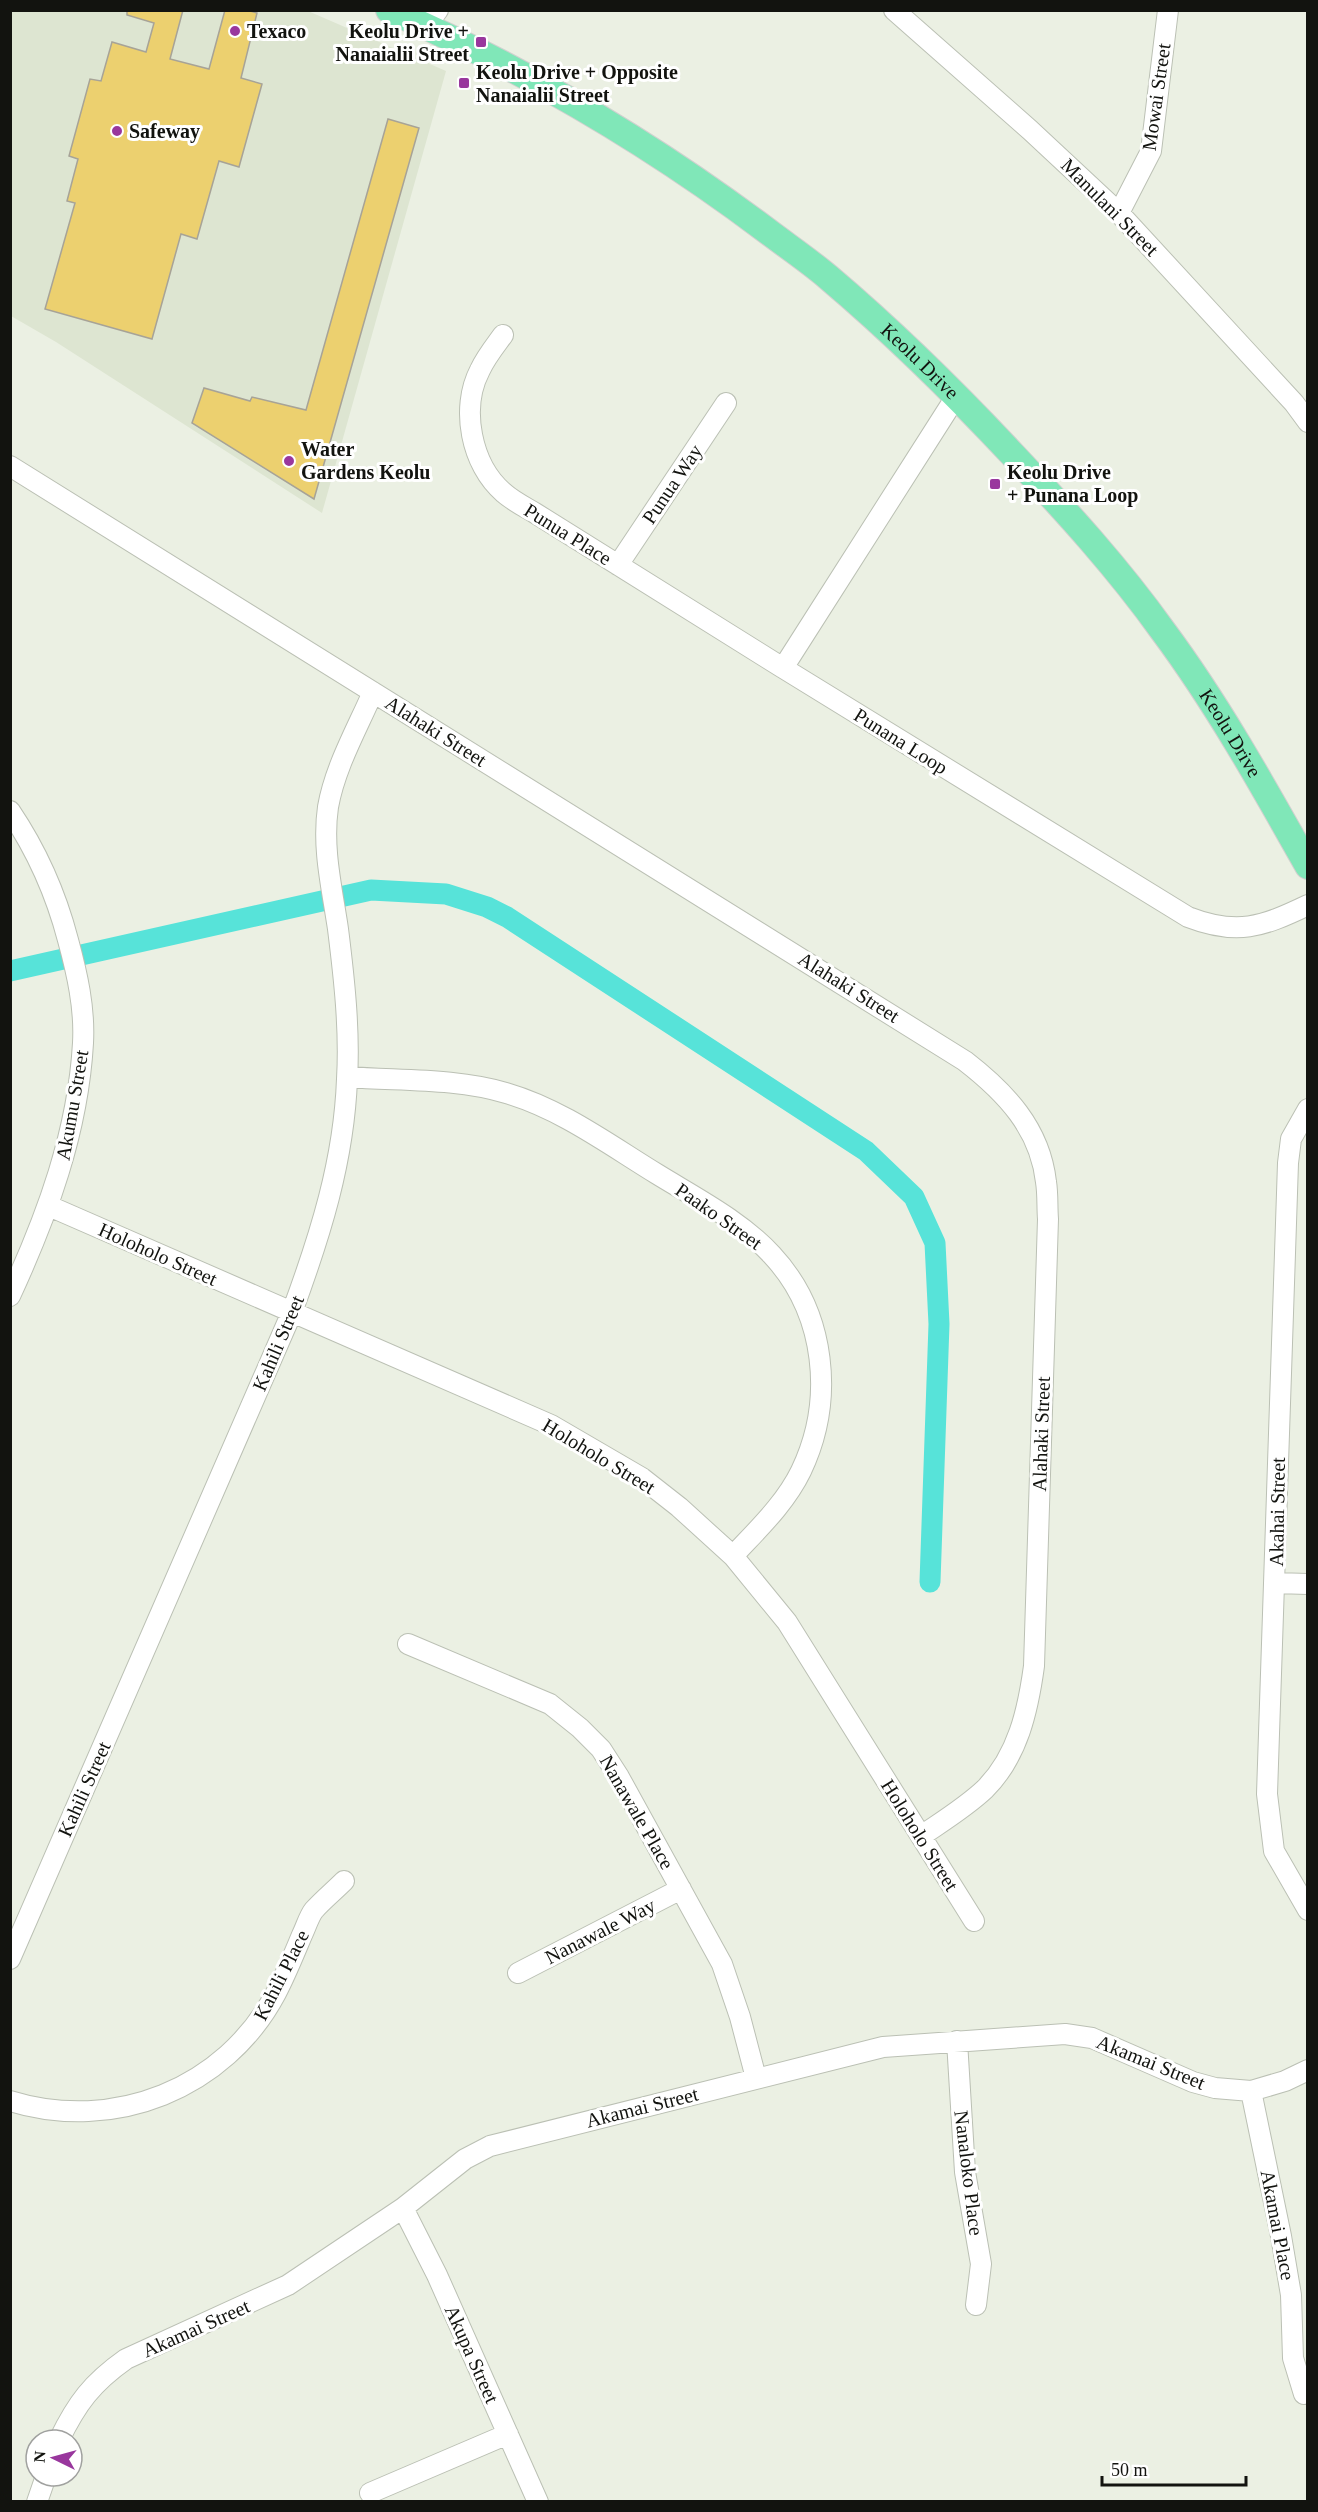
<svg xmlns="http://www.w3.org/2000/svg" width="1318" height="2512" viewBox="0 0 1318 2512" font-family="Georgia,serif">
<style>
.built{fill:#dde5d1}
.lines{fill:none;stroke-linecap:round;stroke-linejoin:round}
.canal{stroke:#57e3d9;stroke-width:21}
.building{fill:#ecd06f;stroke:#a7a397;stroke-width:1.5}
.minor-casing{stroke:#bbc0b4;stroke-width:22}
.major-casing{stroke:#d0d0cf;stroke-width:28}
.minor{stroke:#fff;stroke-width:20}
.major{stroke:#80e7b8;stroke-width:26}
.poi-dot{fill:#99379d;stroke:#fff;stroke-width:2}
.labels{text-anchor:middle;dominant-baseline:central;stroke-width:6;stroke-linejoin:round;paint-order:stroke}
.poi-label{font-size:20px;font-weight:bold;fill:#12130f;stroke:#fff;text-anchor:start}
.street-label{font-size:20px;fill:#12130f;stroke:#fff}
</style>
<rect width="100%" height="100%" fill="#ebf0e3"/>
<!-- built -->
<path class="built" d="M11 11H308L446 71 322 513 56 342 11 316Z"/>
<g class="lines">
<!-- canal -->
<path class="canal" d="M10 971 371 890 446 894 487 907 507 917 866 1151 914 1197 935 1243 939 1324 930 1582"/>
</g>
<!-- building -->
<path class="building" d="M127 10H183L170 59 209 69 225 10H247L257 13 241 78 262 84 239 167 219 161 197 239 181 234 152 339 45 309 75 203 67 201 78 159 69 156 90 79 101 81 112 42 146 52 154 23 127 15Z
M388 119 419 128 314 499 192 423 204 388 250 401 252 397 306 410Z"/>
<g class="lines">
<defs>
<path id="minor" d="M894 10 1030 130 1119 213 1294 403 1308 422
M426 26 438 10
M1119 213 1151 151 1168 10
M503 335C495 346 486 357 480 370 460 408 471 465 504 493 513 501 525 507 535 513L783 668
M957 395 783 668 1188 917C1237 936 1262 927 1308 905
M10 466 965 1061C1005 1092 1040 1128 1046 1182 1048 1194 1047 1207 1048 1219L1034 1666C1028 1710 1018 1756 985 1789 966 1807 943 1821 921 1836
M618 565 726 403
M10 811C37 851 56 894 68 940 77 973 85 1008 83 1043 78 1132 47 1216 10 1296
M348 1077C399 1081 456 1078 506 1093 561 1109 608 1144 657 1174 696 1198 741 1221 772 1255 826 1313 835 1400 801 1471 785 1504 757 1530 733 1556
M1308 1109 1291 1139 1288 1163 1267 1794 1274 1851 1308 1910
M49 1206 551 1425 642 1478 679 1507 733 1556 787 1622 974 1921
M1275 1583 1308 1584
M408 1644 550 1704 580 1728 601 1749 619 1777 722 1964 740 2017 756 2078
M10 1959 292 1312C320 1236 344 1161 347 1079 350 1030 344 977 338 929 332 888 322 848 328 807 335 767 357 729 373 692
M518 1973 681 1889
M957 2041 965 2172 981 2264 976 2305
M1251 2091 1281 2236 1291 2295 1293 2358 1304 2394
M10 2101C114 2133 225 2089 276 1993 286 1974 294 1954 302 1935 306 1927 309 1916 314 1910 323 1900 334 1891 344 1881
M403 2208 437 2275 538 2502
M59 2440C77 2403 92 2383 126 2359L288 2285 403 2208 465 2159 490 2146 883 2047 1065 2034 1092 2038 1193 2082 1215 2088 1251 2091 1285 2081 1308 2070
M370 2493 508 2434
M37 2502 46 2476"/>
<g id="major">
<path id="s1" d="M389 10C523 68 650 143 766 230 787 246 808 260 828 277 893 332 954 392 1013 455 1066 511 1118 568 1163 631 1218 705 1263 786 1308 866"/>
</g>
</defs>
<!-- minor casing -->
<use href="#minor" class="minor-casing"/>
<!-- major casing -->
<use href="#major" class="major-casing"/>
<!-- minor -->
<use href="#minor" class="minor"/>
<!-- major -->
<use href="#major" class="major"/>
</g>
<!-- markers -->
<g class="poi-dot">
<circle cx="235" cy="31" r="6"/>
<rect x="475" y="36" width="12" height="12" rx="3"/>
<rect x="458" y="77" width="12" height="12" rx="3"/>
<circle cx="117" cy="131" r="6"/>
<circle cx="289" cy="461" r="6"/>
<rect x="989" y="478" width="12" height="12" rx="3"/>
</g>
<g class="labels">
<!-- poi labels -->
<g class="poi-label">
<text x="247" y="31">Texaco</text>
<text x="469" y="31" text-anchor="end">Keolu Drive +<tspan x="469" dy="23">Nanaialii Street</tspan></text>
<text x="476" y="72">Keolu Drive + Opposite<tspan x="476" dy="23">Nanaialii Street</tspan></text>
<text x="129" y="131">Safeway</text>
<text x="301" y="449">Water<tspan x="301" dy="23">Gardens Keolu</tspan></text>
<text x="1007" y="472">Keolu Drive<tspan x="1007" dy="23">+ Punana Loop</tspan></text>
</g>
<!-- street labels -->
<g class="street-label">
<text transform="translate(1156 97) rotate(-82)">Mowai Street</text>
<text transform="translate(1110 207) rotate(45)">Manulani Street</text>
<text stroke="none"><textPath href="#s1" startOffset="640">Keolu Drive</textPath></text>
<text transform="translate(672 484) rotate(-56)">Punua Way</text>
<text transform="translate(568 534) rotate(32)">Punua Place</text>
<text transform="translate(436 731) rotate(32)">Alahaki Street</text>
<text stroke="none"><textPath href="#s1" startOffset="1126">Keolu Drive</textPath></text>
<text transform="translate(901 741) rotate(32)">Punana Loop</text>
<text transform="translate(849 987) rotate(32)">Alahaki Street</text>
<text transform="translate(72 1105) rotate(-80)">Akumu Street</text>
<text transform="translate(719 1216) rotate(35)">Paako Street</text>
<text transform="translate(158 1254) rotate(24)">Holoholo Street</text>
<text transform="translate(278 1343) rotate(-67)">Kahili Street</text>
<text transform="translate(1041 1434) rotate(-88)">Alahaki Street</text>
<text transform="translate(599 1456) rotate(31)">Holoholo Street</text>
<text transform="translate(1277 1512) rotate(-89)">Akahai Street</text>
<text transform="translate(84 1789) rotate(-66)">Kahili Street</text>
<text transform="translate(637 1812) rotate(60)">Nanawale Place</text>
<text transform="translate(920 1835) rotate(58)">Holoholo Street</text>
<text transform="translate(600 1931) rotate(-27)">Nanawale Way</text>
<text transform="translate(281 1975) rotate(-63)">Kahili Place</text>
<text transform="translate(1151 2062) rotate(22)">Akamai Street</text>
<text transform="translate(642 2107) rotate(-14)">Akamai Street</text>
<text transform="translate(969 2173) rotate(83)">Nanaloko Place</text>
<text transform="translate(1278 2225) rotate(79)">Akamai Place</text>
<text transform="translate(196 2328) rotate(-24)">Akamai Street</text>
<text transform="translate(472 2354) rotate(66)">Akupa Street</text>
</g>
</g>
<!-- border -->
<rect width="1318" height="2512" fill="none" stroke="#12130f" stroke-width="24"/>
<!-- north arrow -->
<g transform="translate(54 2458) rotate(275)"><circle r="28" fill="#ffffff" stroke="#a0a19f" stroke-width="1.5"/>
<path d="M0-4.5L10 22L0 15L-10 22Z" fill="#99379d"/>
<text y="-9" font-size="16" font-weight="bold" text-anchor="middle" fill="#12130f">N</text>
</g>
<!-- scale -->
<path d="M1102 2476v9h144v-9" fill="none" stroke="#12130f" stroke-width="3"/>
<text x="1111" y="2476" font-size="18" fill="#12130f" stroke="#ffffff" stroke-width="4.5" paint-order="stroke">50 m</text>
</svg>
